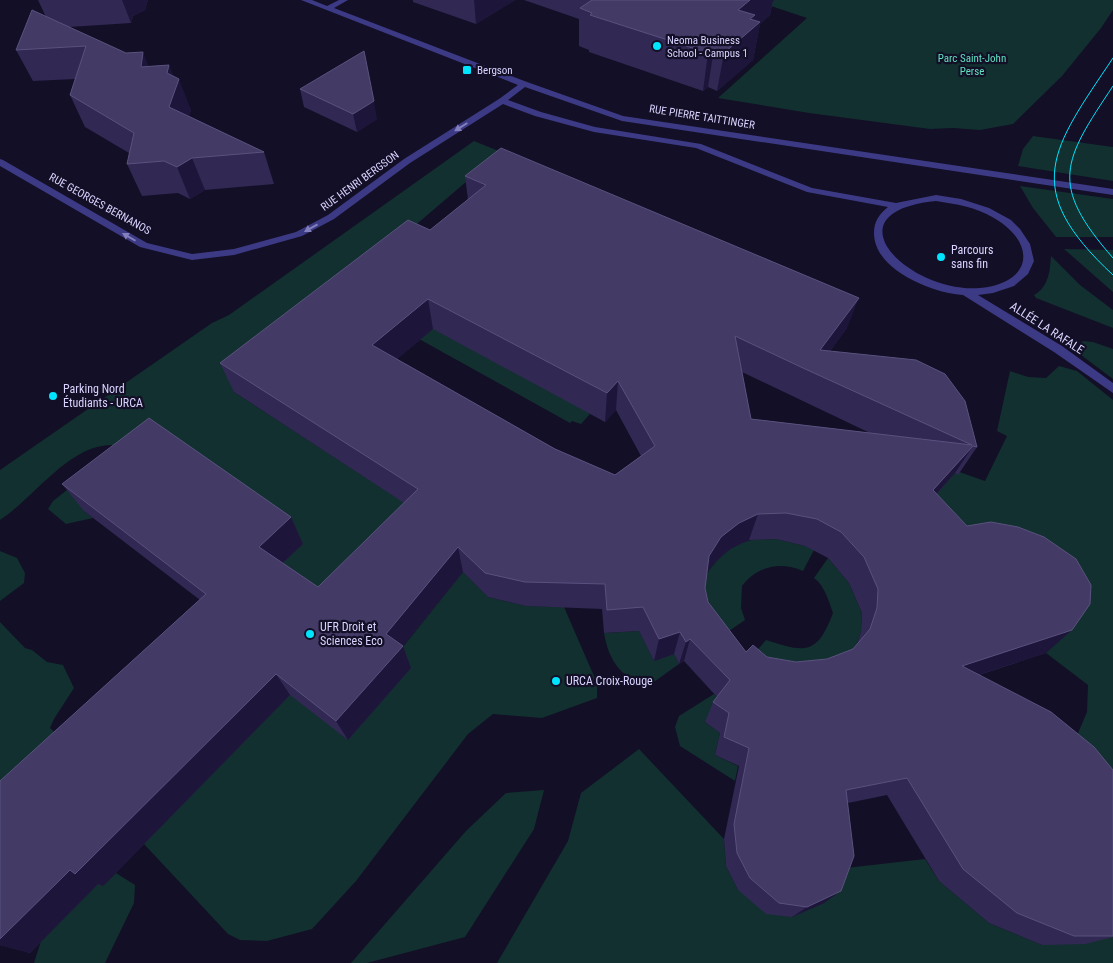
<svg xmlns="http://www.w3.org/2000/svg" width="1113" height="963" viewBox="0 0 1113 963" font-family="'Roboto Condensed',sans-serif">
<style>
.green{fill:#12302f}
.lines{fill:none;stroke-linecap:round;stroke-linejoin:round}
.minor{fill:#3d3a85;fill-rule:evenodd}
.tram{stroke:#00e5ff;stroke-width:1}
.wall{fill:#312854;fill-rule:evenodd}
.shaded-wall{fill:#1d163a}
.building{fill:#433a66;stroke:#5a527e;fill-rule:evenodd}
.oneway{fill:#837fbc}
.poi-dot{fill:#00e5ff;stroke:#130f26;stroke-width:2}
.labels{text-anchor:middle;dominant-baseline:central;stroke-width:4.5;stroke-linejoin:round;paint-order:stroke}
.far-poi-label{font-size:11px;fill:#d9d4ff;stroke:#130f26;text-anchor:start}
.far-park-label{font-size:11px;fill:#5fe0c0;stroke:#130f26}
.far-street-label{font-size:11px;fill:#d9d4ff;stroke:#130f26}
.poi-label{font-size:12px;fill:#d9d4ff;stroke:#130f26;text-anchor:start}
.street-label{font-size:12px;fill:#d9d4ff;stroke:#130f26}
</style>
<rect width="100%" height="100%" fill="#130f26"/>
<!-- green -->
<path class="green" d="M774 0H1113V10L1101 28 1062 76 1013 124 980 130 953 128 930 129 809 113 718 98 807 18 768 5Z
M1033 136 1113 147V181L1018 166 1023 149Z
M474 141 501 152 418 223 317 297 234 392 397 498 436 461 330 612 84 511 93 518 66 524 48 509 53 501 86 475 114 445C70 443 35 497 0 520V470L212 323 229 315Z
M1020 186 1113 199V237H1056L1033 208Z
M1064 249 1113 250V292Z
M1051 256 1080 285 1113 310V328L1036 298 1034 295C1049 287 1050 270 1051 256Z
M453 310 590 414 581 424 572 421 570 423 419 339Z
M1083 341 1093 342 1113 349V379L1077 352 1078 345Z
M1059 366 1077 371 1113 400V859L1064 766 1087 712 1088 685 1046 653 1063 628 923 509 951 469 985 481 1007 436 997 431 1010 371 1028 377 1046 378Z
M776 539 805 546 814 550 803 571C780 561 758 566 742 586L741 608 745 620 713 642 702 581C713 563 727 547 748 541 756 538 767 540 776 539Z
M0 551 17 558 25 573 24 583 0 601Z
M828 558 849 583 862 613 861 632 854 652 838 671 743 667 766 640C806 653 817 655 833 613 829 602 825 586 814 578Z
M463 572 488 597 526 606 564 607 597 683V698L542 718 493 714 468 734 356 881 312 929 267 941 240 940 228 934 144 844 224 696 395 657Z
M0 622 25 648 32 650 47 662 63 665 74 688 54 719 50 728 78 754 0 782Z
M639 631 654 661 674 654 679 664 644 689C620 673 609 662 604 633Z
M714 694 721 701 705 722 720 733 715 755 738 766 735 781 680 746 675 727 679 716Z
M639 749 724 839 726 866 738 890 792 917 824 903 837 869 925 859 939 881 989 923 1042 945 1113 910V963H497L568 841 581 793Z
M544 790 534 829 465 937 367 963H351L466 831 506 793Z
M116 873 135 885 134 903 105 963H34L41 941 99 883 103 886Z"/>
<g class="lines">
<!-- minor -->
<path class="minor" d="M301 0H312L327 6 339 0H348L334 8 527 82 623 116 1113 189V195L622 121 525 87 508 100 541 112 595 127 701 144 812 188 896 203 936 195 961 199 989 208 1011 220 1020 229 1030 244 1034 261 1028 274 1014 286 993 293 978 295 1062 346 1113 383V393L1054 352 963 295C932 293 874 270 874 233 874 222 879 214 888 207L807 192 696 148 594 132 535 116 503 104 410 163 334 219 302 236 234 255 192 260 140 247 0 166V159L3 160 147 243 192 254 234 249 296 232 328 215 404 159 499 99 518 85ZM936 201C956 204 976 207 994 218 1037 243 1033 283 980 288 910 294 825 212 936 201Z"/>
<!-- tram -->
<path class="tram" d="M1113 58C1052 149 1019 188 1113 275
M1113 86C1063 161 1048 184 1113 258"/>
</g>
<!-- wall -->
<path class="wall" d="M38 0H148L145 10 133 16 131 23 69 27 148 66 173 76 191 110 189 116 264 152 274 184 205 190 190 199 178 193 142 196 127 164 129 153 85 127 70 95 75 79 33 81 16 50 46 17Z
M413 0H515L476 24 413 2Z
M524 0H773L770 15 760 24 753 60 717 91 708 87 703 91 589 52V50L579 46V19Z
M300 89 377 119 357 132 304 107Z
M465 176 847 328 830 351 977 447 958 475 955 473 937 494 1046 653 979 675 1113 770V937L1085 944 1042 945 989 923 939 881 887 795 848 803 824 903 792 917 766 914 738 890 726 866 724 839 739 766 715 755 720 733 705 722 713 702 717 697 684 661 679 664 674 654 654 661 639 631 604 633 602 609 526 606 488 597 463 572 403 646 411 668 348 740 290 695 103 886 98 884 30 953 0 945V781L200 600 84 511 62 484 291 517 303 544 283 563 318 587 404 503 234 392 220 363 430 230 468 200ZM433 329 605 422 616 410 641 456 615 475 555 449 397 359ZM742 372 870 433 751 419ZM776 539 805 546 828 558 849 583 862 613 861 632 857 644 853 649 827 659 796 662 767 657 746 652 708 602 705 588 706 574 714 563 730 549 749 540Z"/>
<!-- shaded-wall -->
<path class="shaded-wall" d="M122 0H148L145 10 133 16 131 23Z
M474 0H515L476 24Z
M745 0H773L770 15 760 24 753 60 717 91 724 53 738 10Z
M714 49 708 87 703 91 708 53Z
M143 52 155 83 141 67Z
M169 65 177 85 179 79 191 110 182 139 169 107 167 73Z
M374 101 377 119 357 132 353 114Z
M192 158 205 190 190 199 177 167Z
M859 298 847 328 814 373 820 350Z
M428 299 433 329 379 374 372 345Z
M618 381 616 410 605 422 607 393Z
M973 446 955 473 916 517 933 490Z
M758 514 749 540 730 549 714 563 702 581 709 556 721 537 739 523Z
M291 517 303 544 273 572 259 547Z
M458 547 463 572 402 647 403 646 411 668 348 740 336 721 386 634Z
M1072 630 1046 653 941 687 962 666Z
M680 632 674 654 654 661 659 639Z
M690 639 684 661 679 664 686 642Z
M276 674 290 695 103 886 98 884 30 953 0 945V939L70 870Z
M841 891 824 903 792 917 807 907Z"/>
<!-- building -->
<path class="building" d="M592 0H750L738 10 755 15 750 19 760 22 724 53 714 49 708 53 590 15 592 13 580 8Z
M32 10 126 53 143 52 141 67 169 65 167 73 179 79 169 107 264 152 192 158 177 167 164 161 127 164 134 133 70 95 86 46 16 50Z
M364 51 374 101 353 114 300 89Z
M501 148 859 298 820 350 916 360 945 374 965 401 977 447 973 446 933 490 967 526 991 522 1018 527 1044 537 1076 559 1091 585 1090 604 1072 630 962 666 1051 712 1094 747 1113 770V936H1074L1017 913 963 869 907 778 846 790 854 856 841 891 807 907 779 903 750 878 737 853 734 824 749 748 724 737 729 713 713 702 730 680 690 639 686 642 680 632 659 639 643 607 607 610 605 584 525 582 485 573 458 547 386 634 403 646 336 721 276 674 75 874 70 870 0 939V781L206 594 62 484 149 418 291 517 259 547 318 587 418 489 220 363 408 220 430 230 486 185 465 176ZM428 299 607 393 618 381 655 446 615 475 555 449 372 345ZM735 336 803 368 972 445 751 419ZM786 513 817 519 841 532 864 557 878 589 877 608 870 629 853 649 827 659 796 662 767 657 753 645 746 652 708 602 705 588 709 556 721 537 739 523 758 514Z"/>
<!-- one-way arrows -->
<defs><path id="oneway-solid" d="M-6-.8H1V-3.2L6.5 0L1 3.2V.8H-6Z" transform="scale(1.25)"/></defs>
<g class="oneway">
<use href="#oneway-solid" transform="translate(461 127) rotate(148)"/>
<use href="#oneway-solid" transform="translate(311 228) rotate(151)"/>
<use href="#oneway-solid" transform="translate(129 237) rotate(-150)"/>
</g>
<!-- markers -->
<g class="poi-dot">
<circle cx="657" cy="46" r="5"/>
<rect x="462" y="65" width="10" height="10" rx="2.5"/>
<circle cx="941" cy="257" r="5"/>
<circle cx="53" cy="396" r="5"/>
<circle cx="310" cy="634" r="5"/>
<circle cx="556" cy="681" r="5"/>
</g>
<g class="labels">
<!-- far-poi labels -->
<g class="far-poi-label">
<text x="667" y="40">Neoma Business<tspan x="667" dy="13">School - Campus 1</tspan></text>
<text x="477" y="70">Bergson</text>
</g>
<!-- far-park labels -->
<g class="far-park-label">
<text x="972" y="58">Parc Saint-John<tspan x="972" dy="13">Perse</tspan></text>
</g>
<!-- far-street labels -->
<g class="far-street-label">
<text transform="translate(702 117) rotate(9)">RUE PIERRE TAITTINGER</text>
<text transform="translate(360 181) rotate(-36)">RUE HENRI BERGSON</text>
<text transform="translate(100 204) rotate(29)">RUE GEORGES BERNANOS</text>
</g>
<!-- poi labels -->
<g class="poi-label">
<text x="951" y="250">Parcours<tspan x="951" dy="14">sans fin</tspan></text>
<text x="63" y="389">Parking Nord<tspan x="63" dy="14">Étudiants - URCA</tspan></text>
<text x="320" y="627">UFR Droit et<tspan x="320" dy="14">Sciences Eco</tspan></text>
<text x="566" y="681">URCA Croix-Rouge</text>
</g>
<!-- street labels -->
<g class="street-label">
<text transform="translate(1047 328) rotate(33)">ALLÉE LA RAFALE</text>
</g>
</g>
</svg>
